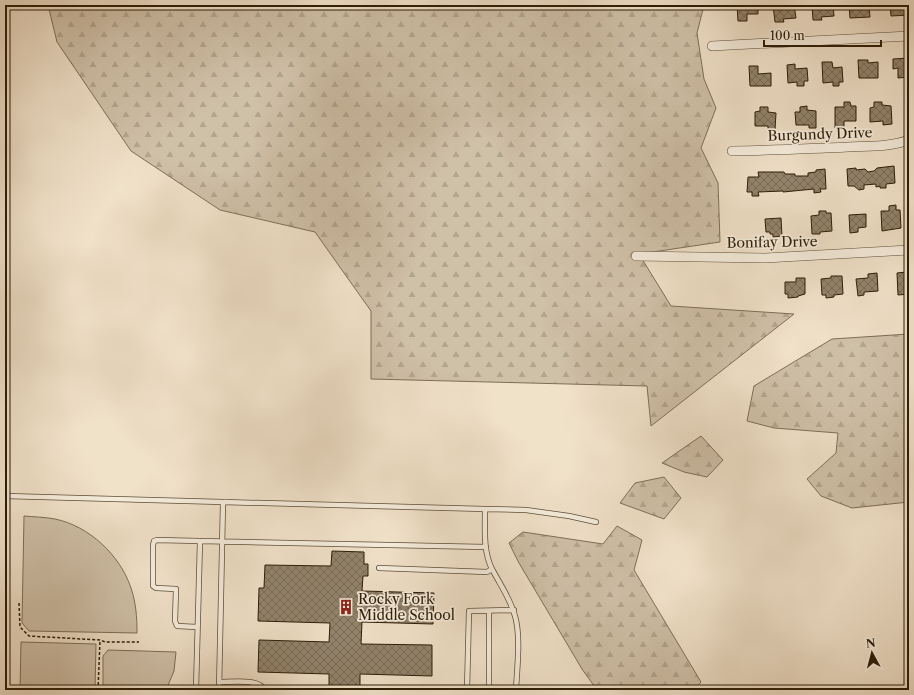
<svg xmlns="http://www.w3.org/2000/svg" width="914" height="695" viewBox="0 0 914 695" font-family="'Libre Caslon Text',serif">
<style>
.forest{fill:url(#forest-firs);stroke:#7e6e58}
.garden{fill:#cfc0a8;stroke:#7e6e58}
.building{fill:url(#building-cross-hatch);stroke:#2d1d07}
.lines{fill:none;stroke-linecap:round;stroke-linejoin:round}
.lane-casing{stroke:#5e4e38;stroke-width:6}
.street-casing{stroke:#5e4e38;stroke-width:10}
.path{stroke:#2d1d07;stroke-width:1.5;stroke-dasharray:3 2;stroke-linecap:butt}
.lane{stroke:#f5ecdc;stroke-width:4.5}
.street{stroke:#f5ecdc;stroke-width:9}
.labels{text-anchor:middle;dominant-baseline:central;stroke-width:3.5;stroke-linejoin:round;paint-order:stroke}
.street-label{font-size:14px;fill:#2d1d07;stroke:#f5ecdc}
.poi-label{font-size:14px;fill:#2d1d07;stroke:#f5ecdc;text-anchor:start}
</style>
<defs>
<pattern id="forest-firs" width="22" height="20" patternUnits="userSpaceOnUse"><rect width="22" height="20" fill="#cfc0a8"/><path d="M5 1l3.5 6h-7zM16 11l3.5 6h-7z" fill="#b2a58f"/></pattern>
<pattern id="building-cross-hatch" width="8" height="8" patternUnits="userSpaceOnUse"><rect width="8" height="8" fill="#92836c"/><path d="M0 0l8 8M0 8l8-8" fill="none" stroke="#786b57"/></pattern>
</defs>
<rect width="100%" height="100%" fill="#f0e1c9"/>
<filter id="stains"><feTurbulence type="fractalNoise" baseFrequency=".005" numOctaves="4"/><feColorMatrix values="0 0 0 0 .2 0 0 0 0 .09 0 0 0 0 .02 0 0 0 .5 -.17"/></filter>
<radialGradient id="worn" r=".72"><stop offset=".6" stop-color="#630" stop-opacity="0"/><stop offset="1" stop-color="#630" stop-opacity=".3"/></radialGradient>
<!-- forest -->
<path class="forest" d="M48 5H704L697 33 704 79 716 108 701 148 718 183 720 242 639 254 671 306 794 314 651 426 647 386 371 379V311L315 232 220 210 131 151 57 42Z
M909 334V502L852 508 821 496 807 479 836 453 838 433 774 428 747 421 754 386 832 339Z
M701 436 723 460 707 477 684 472 662 463Z
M664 477 681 498 664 519 620 503 635 483Z
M617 526 642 540 634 570 701 682 694 690H597L582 669 519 563 509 543 523 532 603 544Z"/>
<!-- garden -->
<path class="garden" d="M24 516C34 517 45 517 55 519 89 526 120 555 131 588 136 603 137 617 137 633L29 631 22 623Z
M21 642 96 644 95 690H20Z
M108 650 176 652 174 671 166 690H103V656Z"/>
<!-- building -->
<path class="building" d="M737 5H758V14H747V21H738Z
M773 5H794L796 18 783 19 784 22H775Z
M812 5H833L834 16 821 17 822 20H813Z
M849 5H869L870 17 850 18Z
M890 5H909V15L891 16Z
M909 58V77L898 78V68L893 69V59Z
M858 60H868V63L878 62V78H859Z
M822 62H832L833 68 842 67 843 82H839V86H833V82L823 83Z
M795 64V69L807 68 808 81H804V86H797V82L788 83 787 65Z
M749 66H758V74L771 73V86H750Z
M844 102H850L851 106H856V121H844V127L835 128V107H844Z
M874 102H882V105L891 106 892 124 883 125V121L870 122V108L874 107Z
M807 106V110L816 111V128H809V125H796L795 112H800V107Z
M760 107H768V112L776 113 775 130H768V126H755V112L760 111Z
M894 166 895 183 886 184V188H880V186L876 187V184L864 185V189L859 190 854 186H848L847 169 856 168V170L865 169 868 172 874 171 877 168Z
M825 169 826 189H820L821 192 814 193V189L783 192V191L758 192 759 196H752V192H747L748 177H759L758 172H784L785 174H795V176H808V173L816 172V170Z
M896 205V210H900L901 228 882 231 881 211H889V206Z
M819 211H826V213H831L832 231 820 232V234H812L811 216 819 215Z
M866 214V227L858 228V232L850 233 849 215Z
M781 218 782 236 773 237V234H770V232H766L765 219Z
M906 272V278H909V294L898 295 897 273Z
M877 273 878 291 864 292V295L858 296 856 279 868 278V274Z
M831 276H842L843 294 834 295V297L826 298V295H822L821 279 831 278Z
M796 278H805V294L798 296V297L788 298V294H785V282H796Z
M332 551 364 552V564H368V576H363L362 591 434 593 433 624 362 622 361 644 432 645V676L360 674V690H329V674L258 672 259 640 329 642 330 623 258 621 259 588H264L265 565 331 566Z"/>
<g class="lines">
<defs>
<path id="lane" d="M5 496 223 502
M485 509 526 510 569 516 596 522
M379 568 487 572 492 569
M197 627 177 626 175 621 176 589 156 588 153 586V545L154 541 157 540 200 541
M5 652 7 670V690
M219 682C232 682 258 678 265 690
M196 690 200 541 486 547
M219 690 223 502 485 509C485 529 483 551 492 569 501 586 510 598 515 616 521 636 517 669 516 690
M467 690 469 611 514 610
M489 690V612"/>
<path id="street" d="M712 46 909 36
M732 151C771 150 809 149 848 147 868 146 890 147 909 140
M636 256 765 258 909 250"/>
</defs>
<!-- lane casing -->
<use href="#lane" class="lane-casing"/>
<!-- street casing -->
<use href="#street" class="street-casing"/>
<!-- path -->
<path class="path" d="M19 603 20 627 29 636 100 640 105 642H139
M98 690 100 640"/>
<!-- lane -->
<use href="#lane" class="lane"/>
<!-- street -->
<use href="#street" class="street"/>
</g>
<!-- icons -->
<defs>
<symbol id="building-bare" viewBox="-9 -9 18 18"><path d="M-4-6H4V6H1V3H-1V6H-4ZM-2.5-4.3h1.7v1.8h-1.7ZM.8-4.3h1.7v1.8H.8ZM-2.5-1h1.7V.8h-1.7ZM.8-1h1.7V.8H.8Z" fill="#8f2418" stroke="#f5ecdc" stroke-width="2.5" paint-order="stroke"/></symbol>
</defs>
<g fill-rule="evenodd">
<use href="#building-bare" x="335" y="596" width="22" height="22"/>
</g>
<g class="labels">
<!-- street labels -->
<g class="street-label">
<text transform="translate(820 134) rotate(-2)">Burgundy Drive</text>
<text transform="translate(772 242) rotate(-1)">Bonifay Drive</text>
</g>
<!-- poi labels -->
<g class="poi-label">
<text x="358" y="599">Rocky Fork<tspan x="358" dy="16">Middle School</tspan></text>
</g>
</g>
<!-- margin -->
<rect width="914" height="695" fill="none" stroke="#f0e1c9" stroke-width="20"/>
<rect x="6" y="6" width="902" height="683" fill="none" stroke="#2d1d07" stroke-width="2"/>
<rect x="10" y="10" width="894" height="675" fill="none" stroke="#2d1d07"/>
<!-- north arrow -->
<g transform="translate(872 653) rotate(353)" stroke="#f5ecdc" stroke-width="3" paint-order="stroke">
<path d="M0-3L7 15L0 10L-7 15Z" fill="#2d1d07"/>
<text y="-6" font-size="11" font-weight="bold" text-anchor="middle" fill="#2d1d07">N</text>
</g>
<!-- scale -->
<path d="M764 40v6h117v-6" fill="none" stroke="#2d1d07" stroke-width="2"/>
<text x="770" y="40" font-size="12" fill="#2d1d07" stroke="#f5ecdc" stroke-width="3" paint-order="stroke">100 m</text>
<rect width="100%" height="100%" filter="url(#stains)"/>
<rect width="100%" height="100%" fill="url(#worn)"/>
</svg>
